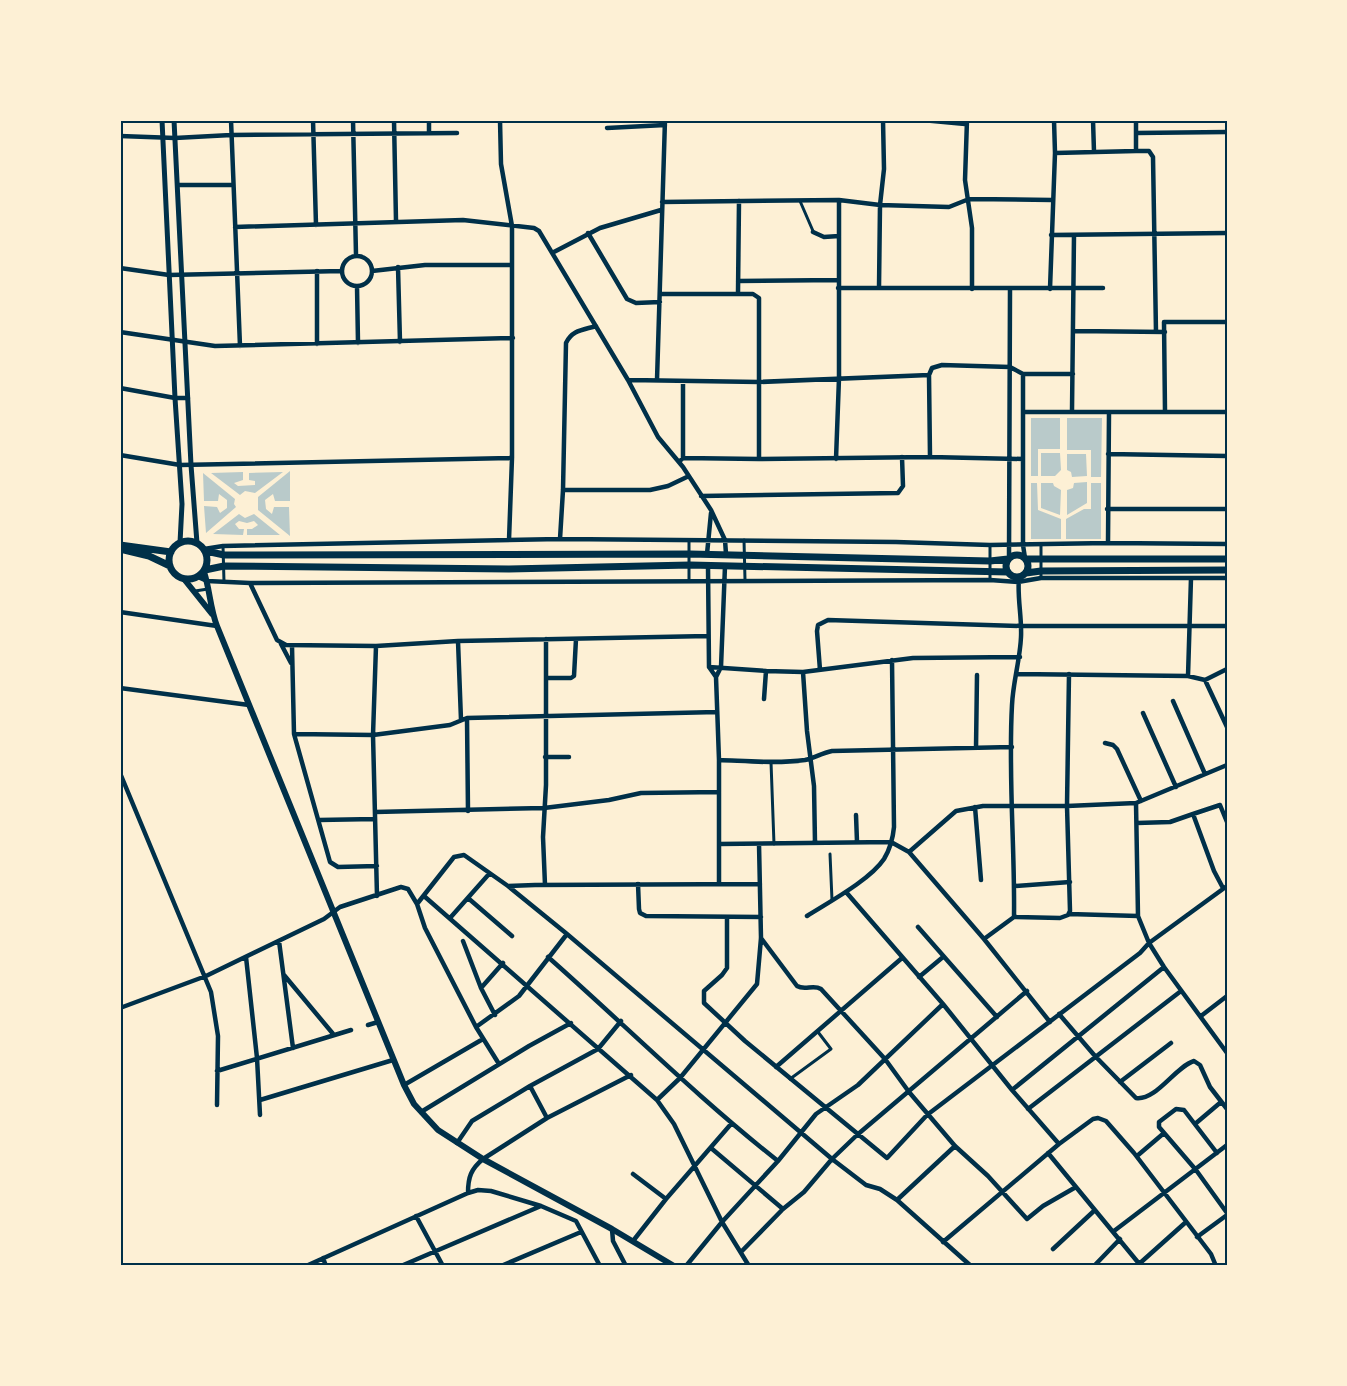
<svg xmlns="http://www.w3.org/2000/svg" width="1347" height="1386" viewBox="0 0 1347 1386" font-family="Rubik,sans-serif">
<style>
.green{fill:#b9caca}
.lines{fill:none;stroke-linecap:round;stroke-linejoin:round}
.pedestrian{stroke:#003049;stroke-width:3}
.minor{stroke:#003049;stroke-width:4.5}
.tertiary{stroke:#003049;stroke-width:5}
.secondary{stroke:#003049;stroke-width:6}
.primary{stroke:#003049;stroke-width:7}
.neatline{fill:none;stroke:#003049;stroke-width:2}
</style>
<rect width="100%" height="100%" fill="#fdf0d5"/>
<!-- green -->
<path class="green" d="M1031 418H1060V449H1038V476H1031Z
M1067 418H1102L1101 477H1091V450H1067Z
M1041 453H1060L1061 470 1055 476H1041Z
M1067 454H1086L1087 476 1072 477 1071 472 1067 470Z
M290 471V501H275L273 494 265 500 266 509 272 514 274 507H289L290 536 258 510V497Z
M243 472V480L234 483 238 486 255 485V481L249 480V473L283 472 255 493 245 491 240 495 211 473Z
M203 473 235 499 234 504 236 507 206 533 204 506 217 507 220 513 227 508V500L219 494 218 501H204Z
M1087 482V503L1067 515V490L1073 488 1074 483Z
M1031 483H1037L1038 510 1061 519V539H1031Z
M1041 483H1053L1054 486 1061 490 1060 515 1041 508Z
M1091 483H1101V539H1066V519L1084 509H1091Z
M239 514 245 518 254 514 280 535H247V529H252L258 525 254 521 247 523 239 521 235 524 239 529H244L243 535 213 534Z"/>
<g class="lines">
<!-- pedestrian -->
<path class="pedestrian" d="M800 201 813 231
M744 540 745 580
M223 546 224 582
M990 546V580
M1041 578V545
M689 580V540
M195 591 208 589
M771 762 774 844
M830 854 832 900
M790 1079 831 1049 818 1032"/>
<!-- minor -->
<path class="minor" d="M231 120 240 346
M313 120 316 225
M353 120 356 255
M394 120 396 221
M500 120 501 164 512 226V458L509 540
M922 120 965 124
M967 120 965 180 972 228V289
M1093 120 1094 152
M607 128 665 125
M429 133V120
M1136 133 1227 132
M120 136 175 138 231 135 457 133
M1136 151H1149L1153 157 1156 332
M1055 153 1136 151V120
M178 185H233
M662 202 839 200 880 205 949 207 969 199 1052 200
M235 227 463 220 534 228 539 231 628 380 658 437 683 467 711 510 725 540 726 554
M813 232 824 237 839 236
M588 233 627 299 636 303 660 302
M1051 235 1227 233
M552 253 600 228 661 210
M342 271a15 15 0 1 1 30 0a15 15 0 1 1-30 0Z
M398 267 400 342
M120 268 169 275 341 271
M317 271V344
M372 271 425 265H511
M738 281 839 280
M357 286 358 343
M838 288H1103
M879 288 880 205 884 169 883 120
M1050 289 1055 153 1054 120
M738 293 739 201
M661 294H753L759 298V459
M1164 322 1165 412
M1164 322H1227
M1074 331 1165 332
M120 332 215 346 513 338
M1023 374V545L1025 558
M929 375 932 368 942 365 1010 367 1023 374H1073
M929 375 930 457
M629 380 759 382 929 375
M657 380 665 120
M120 388 175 398H188
M1072 411 1074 235
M1023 412H1227
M1108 454 1227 456
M120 455 180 465 512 458
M683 458 759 459 930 457 1023 459
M836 459 839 378V200
M681 460 683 458V381
M563 490H650L668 486 689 476
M701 496 898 493 903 486 902 457
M1107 509H1227
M560 539 563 490 566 343C572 330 583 330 596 326
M1108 543 1109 412
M204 549 223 546 560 539 896 542 990 545 1108 543 1227 544
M707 554 711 513
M1009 558 1010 289
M708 566 709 667 716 677
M198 577 207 581 250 583 990 580 1018 582 1041 578H1227
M250 583 277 640 286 645 376 646 458 641 708 636
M120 612 217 626
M458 641 461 720
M281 644 291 663
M292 646 294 734 330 862 338 867 377 866
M376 646 373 735 377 896
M709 667 766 671 803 672 913 658 1020 657
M820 670 817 631 818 625 828 620 1022 626H1227
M803 672 807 731 814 786 815 843
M1016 674 1188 676 1205 680 1227 669
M1188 676 1191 578
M546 678H571L574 676 576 639
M1205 680 1227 727
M120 688 249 705
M764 699 766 671
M1173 701 1205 774
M1143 713 1176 787
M467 718 468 811
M294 734 373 735 450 725 467 718 717 712
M1105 743 1113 745 1117 749 1141 801
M976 748 977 675
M545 757H569
M719 760C747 761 777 764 805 760 814 758 822 753 832 751L1012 747
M120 773 211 992 218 1036 217 1105
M1136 803 1138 916 1149 943 1164 967 1227 1053
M975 807 981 880
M375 812 544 808 609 800 641 793 719 792
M856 815 857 842
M319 820 375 819
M1137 823 1170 822 1193 814
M719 844 891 842 909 852 956 811 983 806H1067L1136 803 1227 765
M909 852 984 939 1050 1022
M638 884 639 909 640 913 646 916 761 917
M719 884V760L716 677 721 667 725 566
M545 885 543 837 546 785V639
M508 886 535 885 760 884
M1015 886 1070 882
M1223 888 1214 871 1193 814 1220 805 1227 822
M846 892 943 1004 1012 1090 1059 1144 1093 1119 1098 1118 1106 1121 1134 1153 1211 1254 1216 1266
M424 896 657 1100 674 1124 722 1222 749 1266
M468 898 512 936
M1069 914 1138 916
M807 916C829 902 870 880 884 859 890 849 893 838 894 827L892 660
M727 917V968L722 975 704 991V1003L745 1041 887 1158 927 1115 1140 953 1149 943 1227 886
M1014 917C1015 847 1008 776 1012 705 1013 682 1020 660 1021 637 1022 617 1017 597 1019 577
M450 918 489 874
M918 927 997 1017
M761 938 797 986C805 991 813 984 821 989L885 1059 909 1092 955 1146 988 1176 1027 1219 1043 1206 1076 1187
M984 939 1014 917 1060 918 1068 915 1070 911 1067 806 1069 674
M279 941 293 1048
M463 941 481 988 495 1015
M246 957 257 1058 260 1115
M548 957C625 1025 698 1098 778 1161
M284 975 334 1035
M919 977 943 957
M481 988 503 963
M120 1008 206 976 324 919 340 907 401 887 408 889 417 904
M1059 1014 1095 1056 1136 1098C1156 1101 1175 1067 1194 1061L1200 1065 1210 1087 1227 1109
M1201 1016 1227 996
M368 1025 378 1022
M476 1027 425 928 417 904 454 857 464 855 508 886 567 934 832 1159 866 1185 880 1189 897 1200 971 1266
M499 1064 476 1027 519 996 567 934
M776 1067 902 958
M217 1071 351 1030
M1120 1082 1171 1043
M404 1085 483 1039
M530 1086 547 1118
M1012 1090 1164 967
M260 1100 393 1060
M657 1100 680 1078 757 984 761 938 759 844
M1028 1109 1181 991
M421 1112 529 1046 571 1023
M1195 1124 1221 1102
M457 1143 472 1121 530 1086 598 1049 621 1021
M711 1148 783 1209
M1048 1153 1141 1266
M1217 1153 1184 1110 1176 1109 1159 1122V1127L1196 1170 1227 1213
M1137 1156 1164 1133
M633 1174 666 1199
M468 1193C468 1177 471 1169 483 1159L547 1118 631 1075
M897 1200 955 1146
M416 1216 443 1266
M612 1229 613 1241 626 1266
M1114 1231 1227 1145
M1197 1237 1227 1215
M633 1241 666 1199 731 1124
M943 1242 1059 1144
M1053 1249 1095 1210
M741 1252 783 1209 804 1192 832 1159 857 1135 1027 991
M323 1258 326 1266
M1139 1264 1186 1222
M306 1266 468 1193 478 1190 491 1191 541 1206 576 1221 600 1266
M401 1266 541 1206
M501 1266 581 1232
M686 1266 722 1222 778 1161 816 1114 858 1085 943 1004
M1094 1266 1120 1239"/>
<!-- tertiary -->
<path class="tertiary" d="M162 120 175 398 182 504 180 543
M174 120 191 465 197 543"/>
<!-- secondary -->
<path class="secondary" d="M204 572C210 590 210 608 217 626L404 1085 414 1104 438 1130 483 1159 612 1229 674 1266
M184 579 212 614"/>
<!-- primary -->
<path class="primary" d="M169 560a19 19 0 1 1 38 0a19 19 0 1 1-38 0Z
M120 545 171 552
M120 549 149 556 170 566
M206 551 224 555 690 554 990 561 1008 559
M1006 566a11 11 0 1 1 22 0a11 11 0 1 1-22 0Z
M1026 559H1227
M205 570 224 566 509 569 690 565 1008 572
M1026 573 1041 571 1227 570"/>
</g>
<!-- border -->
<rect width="1347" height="1386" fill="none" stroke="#fdf0d5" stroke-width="243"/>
<rect x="122" y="122" width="1104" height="1142" class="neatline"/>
</svg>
